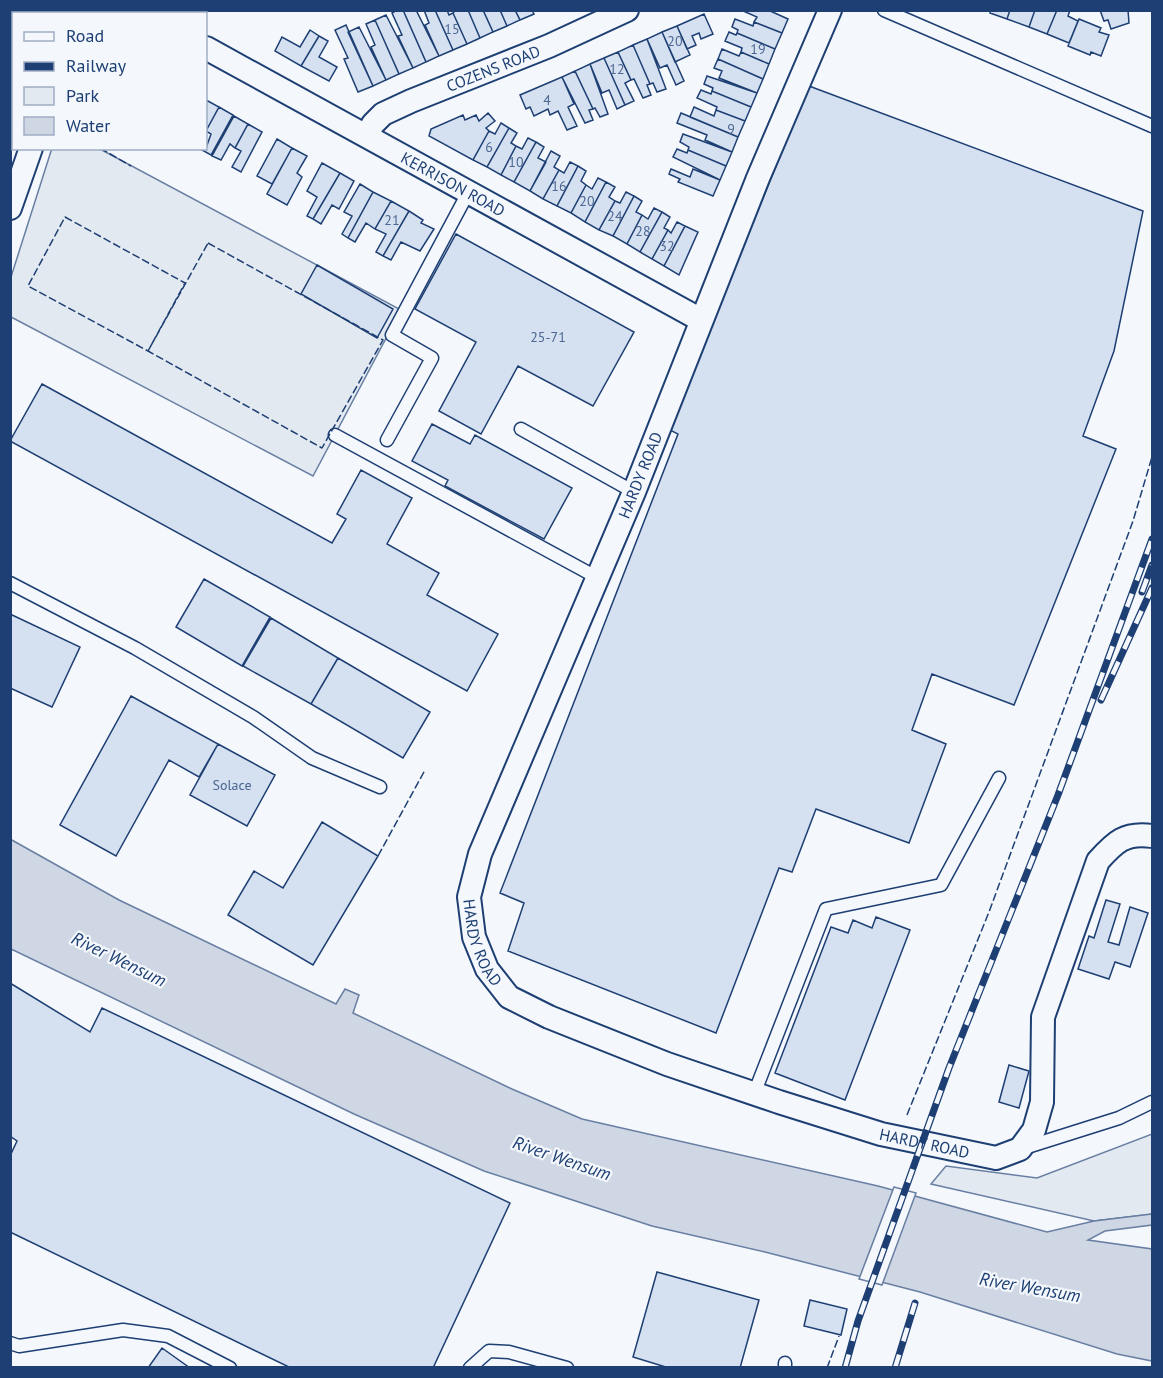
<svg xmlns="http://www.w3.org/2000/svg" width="1163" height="1378" viewBox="0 0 1163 1378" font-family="'PT Sans',sans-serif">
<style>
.green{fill:#e3e9f0;stroke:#687fa3;stroke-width:1.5}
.water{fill:#cfd7e4;stroke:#687fa3;stroke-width:1.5}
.pier{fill:#f4f7fb;stroke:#687fa3;stroke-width:1.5}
.building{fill:#d5e0f0;stroke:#1d3f73;stroke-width:1.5}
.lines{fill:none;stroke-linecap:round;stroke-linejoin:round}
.service-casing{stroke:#1d3f73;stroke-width:15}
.minor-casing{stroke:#1d3f73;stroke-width:26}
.service{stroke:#f4f7fb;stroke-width:12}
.minor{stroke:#f4f7fb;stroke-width:22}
.rail-casing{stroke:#1d3f73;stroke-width:7}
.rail{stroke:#f4f7fb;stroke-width:4.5;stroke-dasharray:14;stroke-linecap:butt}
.fence{stroke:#1d3f73;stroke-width:1.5;stroke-dasharray:8 3;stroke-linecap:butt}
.labels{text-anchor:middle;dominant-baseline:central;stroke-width:4.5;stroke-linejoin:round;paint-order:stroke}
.number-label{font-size:14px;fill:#4b6792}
.street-label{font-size:16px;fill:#1d3f73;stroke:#f4f7fb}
.water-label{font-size:18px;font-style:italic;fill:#1d3f73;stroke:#f4f7fb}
</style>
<rect width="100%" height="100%" fill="#f4f7fb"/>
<!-- green -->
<path class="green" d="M52 148 100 149 401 310 313 476 11 317V277Z
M1152 1134V1214L1094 1221 931 1184 946 1166 1037 1178Z"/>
<!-- water -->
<path class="water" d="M10 839 119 900 336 1004 345 989 359 995 353 1013 512 1089 582 1119 878 1186 1047 1232 1094 1221 1152 1214V1225L1105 1231 1088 1240 1152 1249V1361L1117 1354 920 1292 765 1252 652 1226 484 1171 354 1114 11 949Z"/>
<!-- pier -->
<path class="pier" d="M894 1187 916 1193 882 1285 859 1279Z"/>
<!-- building -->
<path class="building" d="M397 10H403L426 62 413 68 398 36 402 35 392 13Z
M403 10H416L439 56 426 62Z
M424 10H435L453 50 439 56 425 25 429 23Z
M435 10H447L449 15 453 13 467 44 453 50Z
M456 10H468L480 38 467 44 453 13Z
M468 10H483L493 32 480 38Z
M483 10H500L507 26 493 32Z
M500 10H515L520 20 507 26Z
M515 10H532L534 14 520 20Z
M741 10H768L788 19 782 33 754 22 757 17Z
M991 10H1010L1007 19 990 13Z
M1010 10H1035L1029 27 1007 19Z
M1035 10H1057L1047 34 1029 27Z
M1057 10H1070L1068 16 1078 21 1069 43 1047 34Z
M1100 10H1128L1129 23 1111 29 1108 20 1104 21Z
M704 14 713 34 701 39 699 33 692 36 696 45 687 49 677 26Z
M386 15 413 68 399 74 375 20Z
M735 19 753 26 754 22 782 33 775 49 737 33 738 30 732 27Z
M1079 19 1101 28 1099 32 1109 35 1101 56 1091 52 1090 55 1068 46Z
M375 20 399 74 386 80 371 47 375 45 366 24Z
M346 25 373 86 358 92 344 59 348 58 335 30Z
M677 26 690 55 675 62 662 32Z
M359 27 386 80 373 86 348 32Z
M310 30 319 36 301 66 275 51 282 37 300 47Z
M662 32 684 81 676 85 667 65 660 68 647 39Z
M729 32 736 35 737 33 775 49 769 64 741 52 742 48 725 41Z
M319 36 328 41 319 57 337 67 329 81 301 66Z
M647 39 666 89 657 92 653 83 650 84 633 45Z
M633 45 650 84 647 85 651 95 643 98 634 79 631 80 618 52Z
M722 49 739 56 741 52 769 64 763 79 718 59Z
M618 52 631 80 625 83 634 101 625 105 604 58Z
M604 58 625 105 617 109 609 90 602 93 590 64Z
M718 59 763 79 757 93 719 78 722 71 714 68Z
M590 64 608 114 600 117 595 108 593 109 575 71Z
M575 71 593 109 589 110 593 120 585 123 562 77Z
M707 76 757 93 751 107 712 91 713 88 704 84Z
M562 77 574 104 568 107 577 126 567 130 558 111 550 115 548 109 534 116 530 107 526 109 520 95Z
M809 86 1143 211 1114 351 1083 436 1116 449 1014 705 932 674 912 730 946 744 909 843 816 809 792 872 779 868 716 1033 508 951 524 903 500 893 678 434 668 429Z
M701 90 711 94 712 91 751 107 745 121 716 110 717 107 697 98Z
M206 100 219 107 206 131Z
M219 107 233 115 211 155 202 150 206 148 211 134 206 131Z
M694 107 714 116 716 110 745 121 738 137 690 117Z
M488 113 495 121 486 128 489 131 473 160 429 136 431 129 463 115 465 120 476 115 479 121Z
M681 113 738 137 732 152 705 140 707 135 677 123Z
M234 116 248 124 235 148 230 144 221 160 212 156Z
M501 123 509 128 487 167 473 160 489 131 495 134Z
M248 124 262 132 241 172 232 167 241 151 235 148Z
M509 128 517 133 511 143 516 146 501 175 487 167Z
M683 134 732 152 726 166 688 150 689 147 680 142Z
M528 138 536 142 514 182 501 175 516 146 522 149Z
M277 139 292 148 272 184 257 176Z
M536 142 544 147 538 158 546 162 530 191 514 182Z
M292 148 307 156 297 173 302 177 287 205 267 194Z
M677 149 687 153 688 150 726 166 720 180 673 157Z
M551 151 560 156 554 167 559 170 543 199 530 191Z
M570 162 578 166 557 206 543 199 559 170 564 173Z
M322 163 340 173 313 219 307 216 317 197 307 191Z
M578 166 586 171 581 181 586 185 571 213 557 206Z
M671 169 690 177 693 169 720 180 713 196 678 182 680 179 669 174Z
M340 173 354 181 339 209 332 205 321 224 313 219Z
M598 178 606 182 585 222 571 213 586 185 592 189Z
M606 182 615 187 609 197 615 201 599 230 585 222Z
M360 184 373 192 348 238 342 234 352 216 344 212Z
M373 192 391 201 375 229 366 223 355 242 348 238Z
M626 192 634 196 613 236 599 230 615 201 620 203Z
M634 196 642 201 636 212 642 215 627 244 613 236Z
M391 201 409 211 383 256 376 252 386 234 375 229Z
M654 208 662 212 640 252 627 244 642 215 648 219Z
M409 211 423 220 421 223 434 229 420 251 401 242 391 260 383 256Z
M662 212 670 217 664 228 668 230 652 259 640 252Z
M677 222 685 226 664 266 652 259 668 230 671 233Z
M685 226 698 232 679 275 664 266Z
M456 234 634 332 593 406 518 366 481 434 439 411 476 342 415 309Z
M317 265 393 309 377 338 301 294Z
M42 384 332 543 346 519 337 514 361 470 412 498 387 544 439 573 427 595 498 634 467 691 10 441Z
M432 424 470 444 475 435 572 488 544 539 445 486 448 480 412 461Z
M204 579 270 617 242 666 176 627Z
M10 614 80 647 52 707 10 688Z
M271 618 338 658 311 704 243 666Z
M338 658 430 712 403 758 311 704Z
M131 696 218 744 199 777 169 760 116 856 60 825Z
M218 744 275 775 247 826 190 795Z
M322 822 378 856 313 965 228 915 254 871 283 888Z
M1106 900 1120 904 1108 942 1119 945 1130 907 1148 913 1130 967 1115 962 1109 979 1078 969 1089 936 1094 938Z
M876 917 910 930 845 1100 775 1073 831 927 848 933 853 920 872 928Z
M10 983 90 1032 102 1008 510 1203 433 1368H291L10 1232V1156L17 1141 10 1136Z
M1009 1065 1029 1071 1019 1108 999 1102Z
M657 1272 759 1300 740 1368H669L633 1357Z
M810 1300 847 1309 841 1335 804 1326Z
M162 1348 190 1368H148Z"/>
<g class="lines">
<defs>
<path id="service" d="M884 10 1152 126
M10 52 14 55
M521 429 634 492
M335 435 598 578
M387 440 432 358 392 335 469 191
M10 583 135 648 253 717 312 758 380 787
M754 1094 826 909 941 885 999 778
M1024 1148 1119 1118 1152 1102
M10 1343 19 1346 123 1330 168 1336 230 1368
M785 1363V1368
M470 1368 489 1351 509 1352 567 1368"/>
<g id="minor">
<path d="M145 10 148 14"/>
<path id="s1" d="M830 10 758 178 634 492 480 854 469 897 474 937 487 969 509 997 549 1017 667 1064 779 1102 881 1134 996 1158 1020 1149 1034 1130 1042 1102 1043 1017 1098 861C1115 842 1125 832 1152 836"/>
<path d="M79 14 81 10"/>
<path id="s2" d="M206 48 701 320"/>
<path id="s3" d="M367 135 373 124 383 114 411 101 549 46 627 10"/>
<path d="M10 208 31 148"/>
</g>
</defs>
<!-- service casing -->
<use href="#service" class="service-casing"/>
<!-- minor casing -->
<use href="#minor" class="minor-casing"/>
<!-- service -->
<use href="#service" class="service"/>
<!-- minor -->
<use href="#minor" class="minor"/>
<defs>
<path id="rail" d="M1142 592 1152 565
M1101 700 1152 588
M845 1368 858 1321 949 1068 1058 795 1152 539
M895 1368 915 1303"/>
</defs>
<!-- rail casing -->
<use href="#rail" class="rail-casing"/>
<!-- rail -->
<use href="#rail" class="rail"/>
<!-- fence -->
<path class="fence" d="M10 80 14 85
M10 131 14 122
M100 148 131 166
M65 217 185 283 148 351 28 286Z
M208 243 383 340 322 448 148 351Z
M378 856 425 770
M907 1115 989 912 1133 521 1152 457
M827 1368 839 1336"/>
</g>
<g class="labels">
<!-- number labels -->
<g class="number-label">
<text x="452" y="29">15</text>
<text x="675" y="41">20</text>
<text x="758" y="49">19</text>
<text x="617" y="69">12</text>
<text x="547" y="100">4</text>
<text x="731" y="129">9</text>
<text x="489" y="147">6</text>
<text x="516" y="162">10</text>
<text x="559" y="186">16</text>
<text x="587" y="201">20</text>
<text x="615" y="216">24</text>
<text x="392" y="220">21</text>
<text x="643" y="231">28</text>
<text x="667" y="246">32</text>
<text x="548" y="337">25-71</text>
<text x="232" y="785">Solace</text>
</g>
<!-- street labels -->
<g class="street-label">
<text stroke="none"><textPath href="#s3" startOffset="146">COZENS ROAD</textPath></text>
<text stroke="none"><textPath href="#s2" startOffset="282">KERRISON ROAD</textPath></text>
<text transform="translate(640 475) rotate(-68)">HARDY ROAD</text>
<text stroke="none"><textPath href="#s1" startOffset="1006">HARDY ROAD</textPath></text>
<text stroke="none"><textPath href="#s1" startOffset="1510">HARDY ROAD</textPath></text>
</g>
<!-- water labels -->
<g class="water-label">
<text transform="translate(119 959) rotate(26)">River Wensum</text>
<text transform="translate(562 1158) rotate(19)">River Wensum</text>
<text transform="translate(1030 1287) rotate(10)">River Wensum</text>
</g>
</g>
<!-- border -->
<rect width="1163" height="1378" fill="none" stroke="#1d3f73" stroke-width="24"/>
<!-- legend -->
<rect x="12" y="12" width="195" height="138" fill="#f4f7fb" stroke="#9eadc5" stroke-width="1.5"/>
<rect x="24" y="32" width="30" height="9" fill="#f4f7fb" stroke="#9eadc5" stroke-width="1.5"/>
<text x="66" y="42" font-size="18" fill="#1d3f73">Road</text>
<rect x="24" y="62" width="30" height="9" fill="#1d3f73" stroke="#9eadc5" stroke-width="1.5"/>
<text x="66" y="72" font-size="18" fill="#1d3f73">Railway</text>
<rect x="24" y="87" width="30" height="18" fill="#e3e9f0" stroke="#9eadc5" stroke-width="1.5"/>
<text x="66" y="102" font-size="18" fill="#1d3f73">Park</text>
<rect x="24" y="117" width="30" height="18" fill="#cfd7e4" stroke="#9eadc5" stroke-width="1.5"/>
<text x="66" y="132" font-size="18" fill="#1d3f73">Water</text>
</svg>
